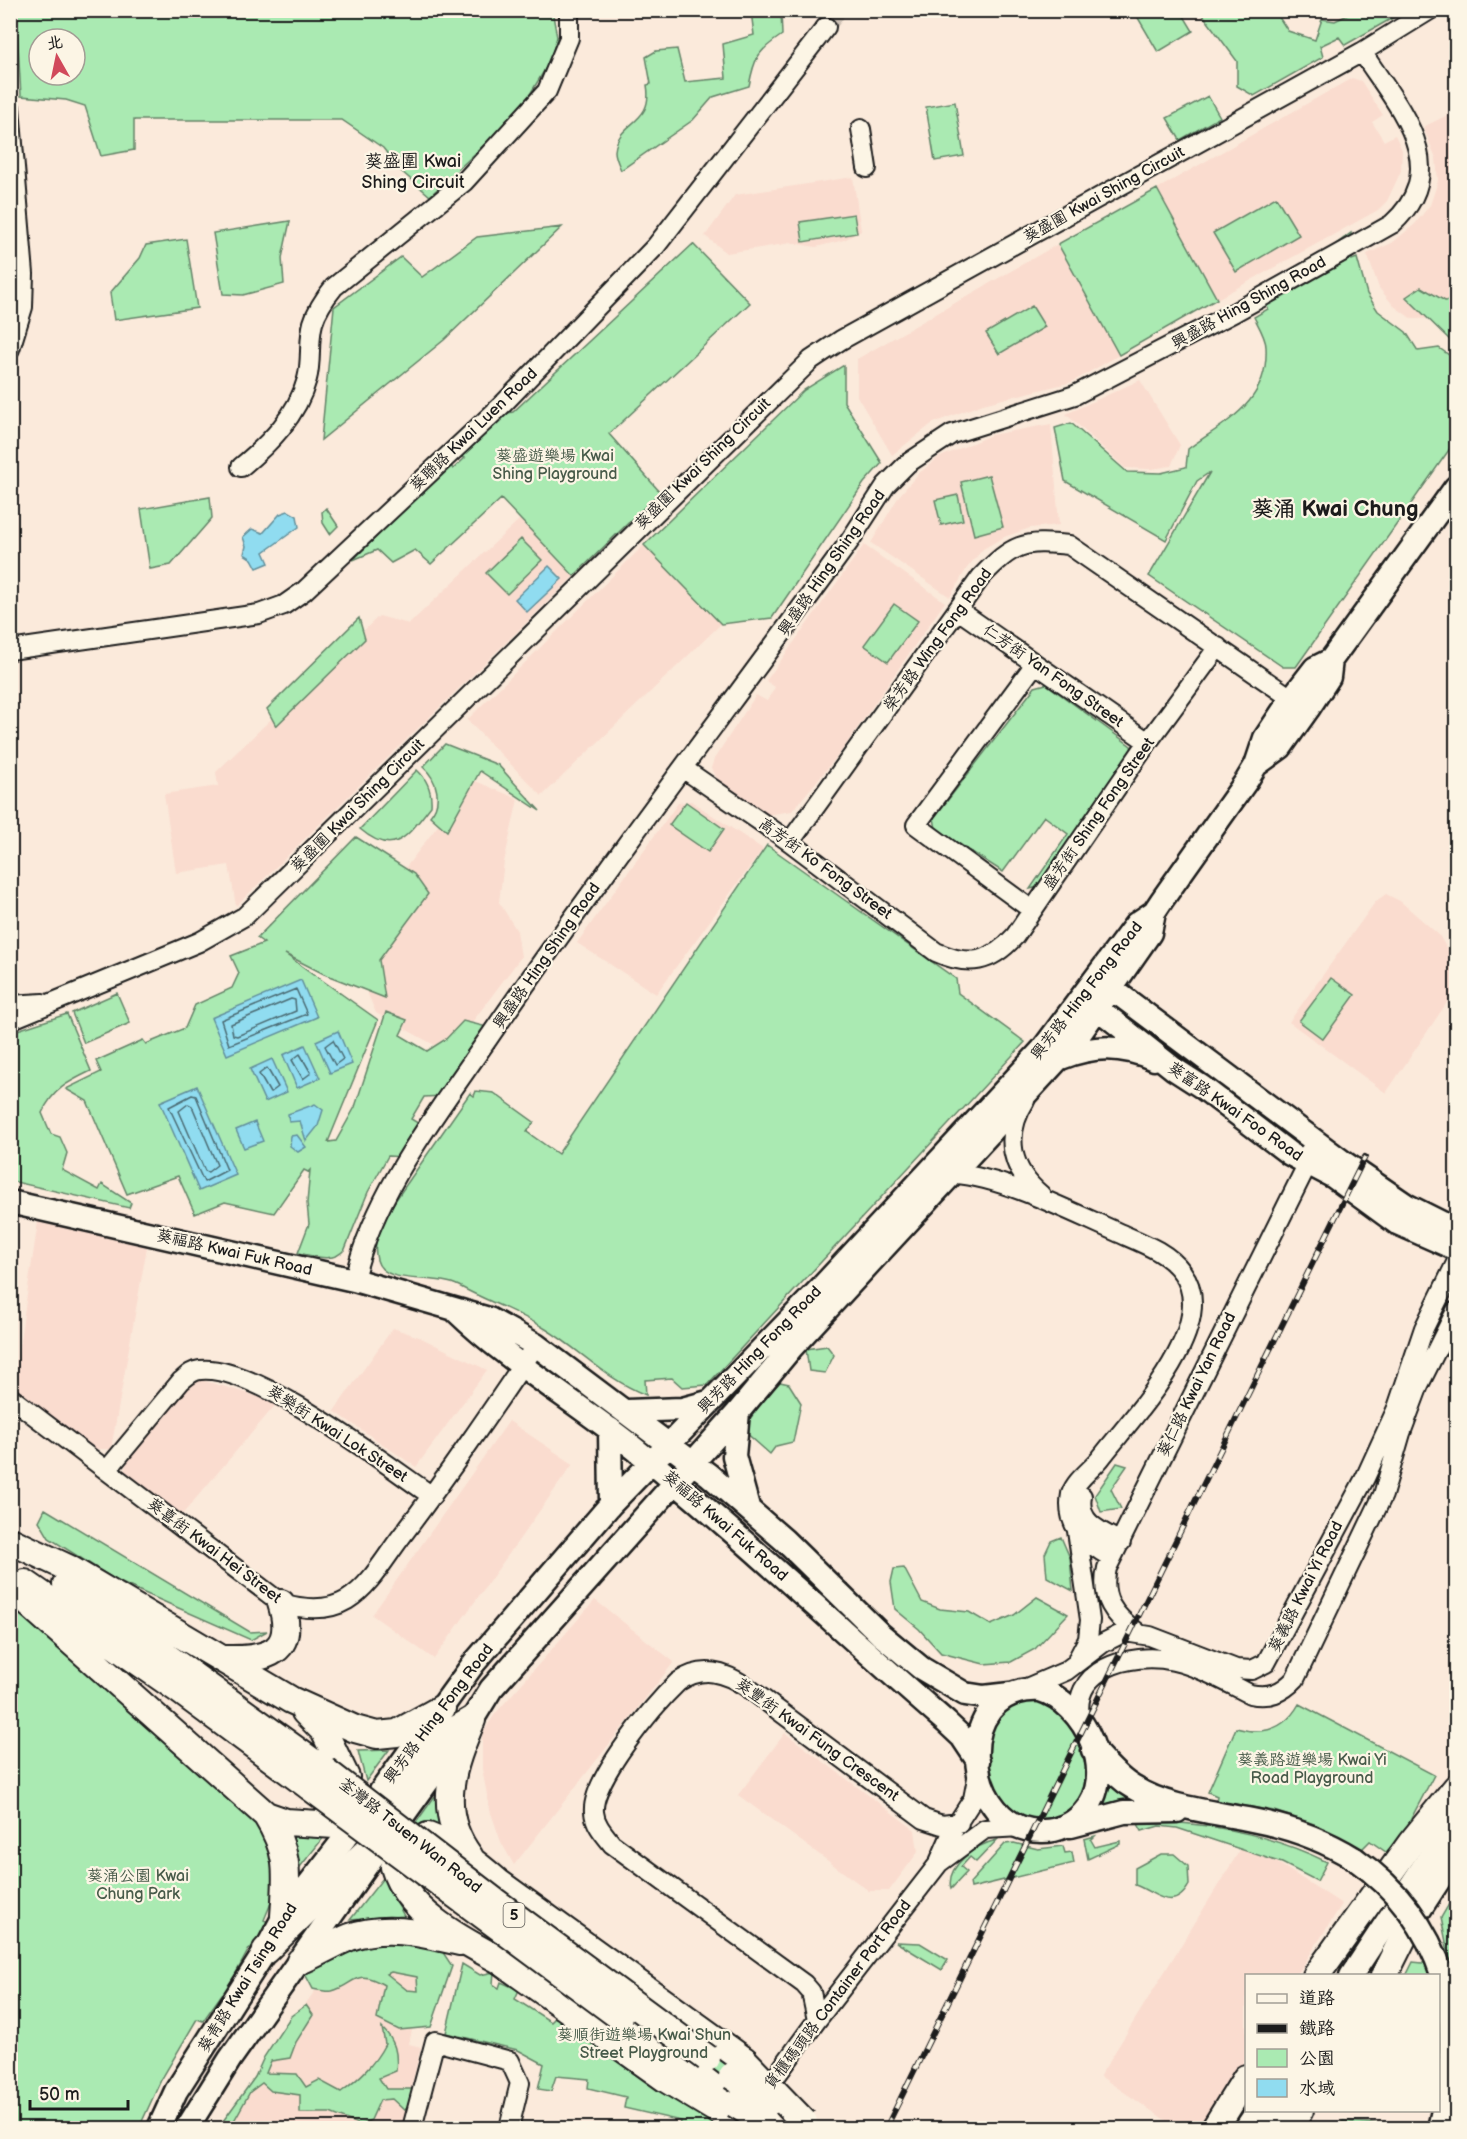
<svg xmlns="http://www.w3.org/2000/svg" width="1467" height="2139" viewBox="0 0 1467 2139" font-family="'Balsamiq Sans','LXGW WenKai TC',sans-serif">
<style>
.built{fill:#fadccf}
.green{fill:#aaeab2;stroke:#638367;stroke-width:1.5;fill-rule:evenodd}
.water{fill:#90dcf0;stroke:#628f9b;stroke-width:1.5}
.lines{fill:none;stroke-linecap:round;stroke-linejoin:round}
.shore{stroke:#4a6971;stroke-width:1.5}
.minor-tunnel{stroke:#cec1b5;stroke-width:18;stroke-dasharray:18 9;stroke-linecap:butt}
.minor-casing{stroke:#1c1c1c;stroke-width:22}
.major-casing{stroke:#1c1c1c;stroke-width:27}
.highway-casing{stroke:#1c1c1c;stroke-width:30}
.minor{stroke:#fcf5e5;stroke-width:18}
.major{stroke:#fcf5e5;stroke-width:22}
.highway{stroke:#fcf5e5;stroke-width:26}
.rail-casing{stroke:#1c1c1c;stroke-width:6}
.rail{stroke:#fcf5e5;stroke-width:4;stroke-dasharray:11;stroke-linecap:butt}
.major-bridge-casing{stroke:#1c1c1c;stroke-width:27;stroke-linecap:butt}
.highway-bridge-casing{stroke:#1c1c1c;stroke-width:30;stroke-linecap:butt}
.major-bridge{stroke:#fcf5e5;stroke-width:22}
.highway-bridge{stroke:#fcf5e5;stroke-width:26}
.labels{text-anchor:middle;dominant-baseline:central;stroke-width:4.5;stroke-linejoin:round;paint-order:stroke}
.shield{fill:#fcf5e5;stroke:#5f5d58;stroke-width:1.5}
.shield-label{font-size:15px;font-weight:bold;fill:#1c1c1c}
.street-label{font-size:16px;fill:#1c1c1c;stroke:#fcf5e5}
.park-label{font-size:16px;fill:#475a49;stroke:#fcf5e5}
.neighbourhood-label{font-size:18px;fill:#1c1c1c;stroke:#fcf5e5}
.district-label{font-size:22px;font-weight:bold;fill:#1c1c1c;stroke:#fcf5e5}
</style>
<rect width="100%" height="100%" fill="#fbeadb"/>
<filter id="ink" filterUnits="userSpaceOnUse"><feTurbulence type="fractalNoise" baseFrequency=".0167" numOctaves="2"/><feDisplacementMap in="SourceGraphic" scale="12" xChannelSelector="R" yChannelSelector="G"/><feConvolveMatrix kernelMatrix="1 2 1 2 8 2 1 2 1" color-interpolation-filters="sRGB"/></filter>
<g filter="url(#ink)">
<!-- built -->
<path class="built" d="M1352 78 1361 81 1383 115 1372 122 1384 141 1395 135 1402 150 1401 171 1387 201 1378 210 1217 299 1157 189Z
M1456 111V321L1449 318 1412 319 1394 306 1379 288 1367 254 1392 243 1415 224 1430 205 1438 181 1436 158 1423 127Z
M853 177 861 231 844 240 816 247 791 243 727 253 705 236 735 195Z
M1058 244 1119 355 1072 382 983 404 933 423 892 455 857 396V359Z
M1140 380 1180 445 1171 466 1151 469 1125 468 1066 414Z
M1051 424 1059 525 1030 528 1004 537 983 549 967 568 950 597 871 543 899 496 918 474 938 458 991 435Z
M520 519 574 576 236 906 229 865 176 873 164 794 218 786 216 772 379 616 409 624Z
M644 545 721 624 542 796 467 720Z
M864 545 945 602 840 753 792 811 766 815 720 783 711 768 714 759 756 695 767 701 775 687 766 681Z
M473 780 518 799 504 862 499 902 517 931 521 957 449 1053 376 1013 358 971 403 871Z
M691 801 763 849 656 994 577 943 678 803Z
M1386 894 1400 901 1439 935 1456 965V989L1386 1093 1289 1022 1376 901Z
M38 1222 147 1247 111 1449H93L13 1387Z
M393 1328 419 1337 487 1370 416 1467 334 1411Z
M201 1380 278 1402 180 1517 124 1472 131 1447 180 1390Z
M509 1421 573 1464 434 1659 372 1615Z
M595 1600 674 1662 514 1865 501 1842 490 1810 482 1769V1734L495 1714Z
M785 1733 915 1830 918 1852 889 1891H869L738 1795Z
M1245 1842 1342 1904 1297 1975 1246 1976V2057L1202 2128H1177L1100 2076Z
M353 1967 440 1972 426 2028 413 2025 409 2044 421 2047 401 2128H225L285 2032 317 1988Z"/>
<!-- green -->
<path class="green" d="M552 10 557 37 550 61 520 111 430 196 401 171 383 148 342 120H134V150L101 156 85 106 66 100 21 96 16 11ZM39 39H75V75H39Z
M751 11H781L782 35C758 51 754 58 749 86L713 97 693 120 621 170C619 165 615 157 615 151 618 120 654 125 647 85L651 84 646 57 656 51 677 49 685 82 726 78 723 44 754 35Z
M1134 11H1181L1193 31 1158 52Z
M1200 11H1275L1288 31 1315 40 1322 19 1335 21 1356 11H1396V16L1345 45 1339 37 1320 46 1323 57 1254 96 1237 86V61Z
M1208 96 1220 117 1180 140 1167 118Z
M955 102 964 156 935 161 926 107Z
M1157 189 1217 299 1119 355 1058 244Z
M1276 197 1299 235 1236 272 1213 233Z
M854 214 857 233 803 242 800 222Z
M290 221 282 258 284 284 243 295 223 294 213 233Z
M562 227 444 340 321 440 334 307 401 257 422 277 477 237Z
M1351 233 1352 260 1357 258 1367 294 1378 311 1406 332 1418 351 1439 348 1456 360V440L1296 667H1283L1149 576 1210 472 1197 481 1166 540 1065 481 1055 428 1071 423 1127 472 1161 473 1186 467 1188 449C1226 421 1269 403 1266 347 1266 338 1258 325 1254 317L1268 309 1264 297Z
M186 239 197 308 114 320 110 293 140 258 146 245Z
M693 244 750 303 609 434 660 492 574 576 501 499 431 564 415 550 391 563 377 550 353 560 450 464 453 469 465 458 456 456 503 414 513 412Z
M1421 287 1445 301 1456 299V346L1406 297Z
M1032 306 1045 327 999 354 986 333Z
M844 365V402L882 463 864 483 772 618 721 624 644 545 804 390Z
M989 475 1003 527 974 535 961 482Z
M958 495 963 520 941 525 935 500Z
M210 497 212 518 171 565 150 569 141 509Z
M326 508 338 526 330 534 323 523 322 512Z
M521 539 542 560 507 594 486 573Z
M894 604 918 621 888 662 864 645Z
M359 618 365 639 276 726 267 709Z
M1046 684 1131 746 1134 755 1038 887 1030 889 1068 834 1044 816 1003 872 936 829 934 818 1035 687Z
M445 744 498 765 540 811 480 771 447 831 430 816C443 802 437 779 423 767Z
M417 770C428 780 432 791 431 806 408 835 395 859 360 829Z
M686 802 724 829 708 852 669 825Z
M356 837 414 874 428 894 379 960 385 998 324 974 285 954 378 1020 328 1142 336 1141 355 1107 386 1012 407 1020 400 1035 427 1051 446 1039 463 1021 491 1028 443 1096 424 1097 411 1119 421 1125 405 1157 388 1156 368 1192 345 1249C333 1264 314 1256 298 1253L309 1224 307 1203 310 1170 308 1172 304 1170 274 1213 225 1202 195 1214 178 1176 127 1194 87 1101 66 1089 101 1072 96 1061 143 1040 146 1044 185 1028 195 1005 232 988 239 973 231 956 264 943 257 938Z
M767 845 956 979 958 993 1025 1042 707 1385 682 1387 672 1378 645 1380 646 1395C604 1378 581 1350 544 1328 517 1311 486 1301 459 1286 435 1273 384 1287 377 1260 375 1252 375 1242 378 1233 386 1212 400 1194 413 1175 432 1148 451 1120 470 1093L474 1096 476 1091 494 1093 534 1122 527 1132 558 1154Z
M1331 978 1355 995 1323 1039 1299 1021Z
M117 993 130 1023 84 1043 72 1013Z
M67 1014 91 1071C68 1082 53 1089 42 1113L51 1134 60 1137 67 1153 62 1170 99 1190 102 1184 131 1203 129 1208 11 1181V1032Z
M827 1346 834 1355 825 1373 809 1371 806 1349Z
M780 1382 789 1384 801 1403 793 1442 776 1446 770 1454 743 1430 761 1402Z
M1117 1463 1127 1466 1111 1489 1121 1509 1101 1512 1095 1495Z
M45 1509 250 1632 267 1631 251 1640 117 1581 49 1538 39 1521Z
M1061 1537 1070 1558 1073 1591 1047 1577 1045 1554 1051 1541Z
M904 1568 922 1602 940 1609 969 1612 991 1625 1014 1615 1037 1597 1068 1614 1035 1649 1011 1662 984 1664 941 1653 919 1629 895 1609 891 1582 894 1569Z
M10 1603 261 1820 280 1881 264 1920 274 1924 267 1950 249 1949 235 1975 243 1985 222 1994 203 2021 197 2019 161 2080 139 2128H11Z
M1038 1700C1044 1704 1053 1706 1058 1710 1088 1733 1098 1786 1069 1811 1059 1820 1049 1821 1035 1819 984 1811 968 1719 1015 1703 1022 1701 1031 1701 1038 1700Z
M1299 1704 1434 1775 1404 1832 1386 1852 1370 1841 1361 1850 1317 1825 1274 1811 1216 1801 1217 1796 1208 1792 1236 1728C1264 1736 1285 1729 1299 1704Z
M389 1750 366 1781 358 1751Z
M1109 1780 1143 1801 1120 1800 1104 1805Z
M435 1796 445 1829 415 1824Z
M1168 1822C1221 1825 1279 1838 1327 1862L1317 1881 1282 1863 1177 1828 1159 1826 1142 1831 1138 1824Z
M288 1836 324 1837 296 1872Z
M1095 1836 1091 1840 1095 1847 1120 1841V1844L1088 1859 1084 1839Z
M997 1840 976 1862 970 1857 961 1867 967 1872 951 1889C945 1866 977 1844 997 1840Z
M1014 1843 1038 1849 1063 1846 1065 1853 1072 1852 1074 1863 971 1888 970 1883 1005 1844Z
M1161 1854H1174L1188 1866 1189 1885C1173 1914 1155 1892 1135 1885V1868Z
M383 1878 404 1916 350 1920Z
M1456 1892V1992L1438 1976H1406L1413 1962 1451 1966 1441 1918Z
M354 1941 438 1945 452 1966 431 2027 399 2030 377 2019 384 1985C355 1967 355 1985 332 1991 326 1992 318 1990 313 1989L304 1972ZM391 1972 417 1977 418 1991 407 1990 387 1974Z
M896 1942 920 1943 948 1960 942 1970Z
M610 1952 738 2047 725 2110 713 2128H680L681 2121 624 2108 626 2097 588 2088 589 2079 556 2076 551 2091 538 2089 544 2064 518 2050 446 2033 462 1964 480 1975 494 1972 493 1984 499 1988 501 1982 519 1990 515 1999 551 2022 557 2016 571 2022 569 2034 578 2040 590 2023Z
M306 2005 313 2015 296 2042 290 2058 271 2061 266 2073 297 2074 306 2087 319 2080 341 2092C360 2078 374 2065 385 2044L382 2028C395 2040 398 2053 396 2071L379 2078 386 2089H413L414 2105 404 2110 392 2099 380 2100 371 2120 360 2125 330 2113H300V2095L271 2091 262 2083 250 2092 230 2128H218L255 2077 264 2057 291 2016Z
M1343 2121 1384 2124 1391 2128H1339Z"/>
<!-- water -->
<path class="water" d="M288 511 297 516 299 527 264 552 269 563 257 568 252 559 244 554 246 546 243 537 252 529 263 533 280 514Z
M549 566 562 579 527 612 515 599Z
M301 980 317 1017 227 1055 211 1018Z
M338 1031 352 1064 330 1073 316 1041Z
M305 1045 320 1078 297 1088 283 1055Z
M272 1059 287 1092 265 1102 250 1069Z
M197 1086 236 1175 199 1191 160 1102Z
M315 1104 323 1110 318 1126 306 1141 300 1121 289 1122 288 1114Z
M255 1122 263 1141 244 1148 236 1130Z
M297 1135 306 1147 298 1152 290 1146 291 1136Z"/>
<g class="lines">
<!-- shore -->
<path class="shore" d="M296 989 307 1014 229 1045 221 1020Z
M291 999 295 1000 296 1011 237 1036 233 1035 231 1024Z
M333 1040 343 1059 335 1065 325 1046Z
M300 1054 311 1073 303 1079 292 1060Z
M267 1068 278 1087 270 1093 259 1074Z
M192 1095 196 1096 227 1170 204 1182 169 1107Z
M188 1104 192 1106 217 1165 208 1172 205 1171 179 1111Z"/>
<!-- minor-tunnel -->
<path class="minor-tunnel" d="M826 27 838 10"/>
<defs>
<path id="minor" d="M10 108 24 274 23 307 10 349
M861 129 867 168
M241 467C270 443 297 416 307 379 312 361 308 341 313 323 317 309 325 298 334 287L464 182 547 91 569 38V10
M958 610 1148 742
M10 650 259 614 284 605 304 591 503 404 656 246 826 27
M684 769 790 842 936 952C969 967 991 963 1015 936L1148 742 1218 647
M790 842 981 577C1013 544 1023 540 1069 545L1301 705
M1032 910 916 825 1035 664
M10 1005 43 1003
M10 1020 199 942 245 916 811 360 841 340 1362 52 1430 10
M1025 1101C1003 1136 1011 1170 1041 1195
M955 1174C1003 1177 1071 1212 1117 1232 1139 1242 1167 1251 1182 1272 1222 1325 1132 1417 1100 1459 1091 1470 1076 1480 1071 1494 1065 1527 1086 1543 1112 1558
M354 1280C374 1191 441 1108 492 1033 607 866 730 706 849 542L886 485 908 463 952 434 1075 395 1235 312 1392 224C1455 167 1397 106 1362 52
M10 1397 281 1603C302 1609 327 1612 347 1600 370 1586 385 1558 401 1537 448 1475 492 1410 536 1345
M107 1470 181 1381C187 1376 191 1371 200 1370 254 1363 385 1464 432 1496
M1082 1496C1077 1523 1100 1531 1121 1542
M1077 1531 1090 1620 1088 1639 1078 1658
M1137 1632C1114 1616 1100 1598 1107 1568L1308 1163 1309 1152
M1024 1689 1066 1671 1103 1643 1125 1632 1150 1636 1236 1669 1252 1670 1266 1663 1365 1478 1397 1408 1424 1328 1456 1263
M1082 1725C1065 1669 1131 1651 1174 1661 1200 1667 1226 1682 1250 1694 1269 1698 1282 1693 1295 1679L1383 1495 1401 1433 1419 1385 1456 1311
M939 1862 953 1830 973 1799 978 1773
M817 2020 811 1992 804 1984 612 1844C605 1835 595 1825 594 1812 591 1780 654 1705 678 1682 703 1665 724 1672 747 1687L924 1819 942 1825 959 1823
M412 2128 435 2041 510 2061 520 2083 509 2128
M738 2128 817 2020 939 1863 985 1829 1021 1827"/>
<path id="major" d="M1256 765 1281 747 1308 709 1329 677 1331 660
M1100 980 1343 1162 1406 1205 1456 1230
M1087 1000 1174 1069 1202 1087 1290 1154 1334 1177 1397 1223 1456 1249
M1061 1058C1094 1045 1122 1045 1154 1059
M10 1202 354 1280 489 1319 536 1345 709 1475 784 1540 880 1634 921 1668 965 1694 984 1697 1010 1694
M456 1311C510 1363 577 1402 635 1449 742 1536 842 1632 946 1722L962 1737 978 1761
M627 1411 682 1409 708 1402
M738 1412 734 1456 748 1507
M610 1429 611 1504
M1040 1690C1085 1703 1119 1775 1083 1813 1073 1824 1058 1831 1043 1831 963 1833 948 1685 1040 1690Z
M1093 1750C1106 1763 1117 1778 1133 1787 1167 1808 1214 1812 1252 1820 1289 1827 1323 1839 1355 1859
M376 1798 474 1663 611 1504 818 1291 1042 1050 1136 924 1154 912
M402 1817 472 1720 491 1689 738 1412 792 1347 1074 1042 1150 933 1154 912 1162 900 1247 780 1256 765 1265 738 1291 699 1315 668 1331 660 1456 487
M1071 1826 1124 1812 1177 1811
M1404 1934 1456 1854
M1351 1976 1456 1817
M159 2128 176 2091 266 1950 284 1916 348 1834
M187 2128 230 2059 374 1855
M1246 2128 1258 2110
M1270 2128 1282 2110
M1439 2128C1452 2077 1456 2030 1443 1977"/>
<path id="highway" d="M13 1542 68 1568 291 1700 355 1729 377 1735 397 1733 442 1708
M25 1583 179 1690 310 1787
M66 1584 324 1770
M10 1587 266 1815C290 1854 287 1872 284 1916
M225 1659C267 1660 297 1653 281 1603
M305 1712 324 1731 346 1777
M386 1805 416 1774 443 1737 472 1720
M266 1815 286 1822 335 1825
M428 1836C455 1846 477 1864 499 1883L744 2060
M470 1857C435 1811 452 1768 472 1720
M394 1867C407 1912 460 1939 499 1960L666 2079 724 2114
M266 1950 369 1849
M300 1961C317 1954 333 1944 350 1937 387 1924 424 1934 460 1942
M1316 1976 1411 1843 1456 1788
M1384 1976 1406 1932
M639 2030 735 2104
M1215 2128 1246 2078
M1288 2128 1300 2110"/>
</defs>
<!-- minor casing -->
<use href="#minor" class="minor-casing"/>
<!-- major casing -->
<use href="#major" class="major-casing"/>
<!-- highway casing -->
<use href="#highway" class="highway-casing"/>
<!-- minor -->
<use href="#minor" class="minor"/>
<!-- major -->
<use href="#major" class="major"/>
<!-- highway -->
<use href="#highway" class="highway"/>
<defs>
<path id="rail" d="M886 2128 1365 1157"/>
</defs>
<!-- rail casing -->
<use href="#rail" class="rail-casing"/>
<!-- rail -->
<use href="#rail" class="rail"/>
<defs>
<path id="major-bridge" d="M1355 1859C1398 1889 1427 1927 1443 1977"/>
<path id="highway-bridge" d="M324 1770 493 1900 707 2058
M310 1787 619 2016
M744 2060 804 2122
M732 2076 771 2101
M735 2104 766 2123"/>
</defs>
<!-- major-bridge casing -->
<use href="#major-bridge" class="major-bridge-casing"/>
<!-- highway-bridge casing -->
<use href="#highway-bridge" class="highway-bridge-casing"/>
<!-- major-bridge -->
<use href="#major-bridge" class="major-bridge"/>
<!-- highway-bridge -->
<use href="#highway-bridge" class="highway-bridge"/>
</g>
</g>
<g class="labels">
<!-- shield labels -->
<rect class="shield" x="503.5" y="1903" width="21" height="24" rx="4.5"/>
<g class="shield-label">
<text x="514" y="1915">5</text>
</g>
<!-- street labels -->
<g class="street-label">
<text transform="translate(1104 195) rotate(-29)">葵盛圍 Kwai Shing Circuit</text>
<text transform="translate(1249 303) rotate(-29)">興盛路 Hing Shing Road</text>
<text transform="translate(474 430) rotate(-44)">葵聯路 Kwai Luen Road</text>
<text transform="translate(703 464) rotate(-44)">葵盛圍 Kwai Shing Circuit</text>
<text transform="translate(832 563) rotate(-55)">興盛路 Hing Shing Road</text>
<text transform="translate(938 640) rotate(-54)">榮芳路 Wing Fong Road</text>
<text transform="translate(1053 676) rotate(35)">仁芳街 Yan Fong Street</text>
<text transform="translate(358 806) rotate(-45)">葵盛圍 Kwai Shing Circuit</text>
<text transform="translate(1099 814) rotate(-55)">盛芳街 Shing Fong Street</text>
<text transform="translate(825 869) rotate(36)">高芳街 Ko Fong Street</text>
<text transform="translate(547 956) rotate(-55)">興盛路 Hing Shing Road</text>
<text transform="translate(1087 991) rotate(-52)">興芳路 Hing Fong Road</text>
<text transform="translate(1235 1112) rotate(35)">葵富路 Kwai Foo Road</text>
<text transform="translate(234 1253) rotate(13)">葵福路 Kwai Fuk Road</text>
<text transform="translate(760 1350) rotate(-46)">興芳路 Hing Fong Road</text>
<text transform="translate(1197 1385) rotate(-64)">葵仁路 Kwai Yan Road</text>
<text transform="translate(337 1434) rotate(33)">葵樂街 Kwai Lok Street</text>
<text transform="translate(725 1526) rotate(41)">葵福路 Kwai Fuk Road</text>
<text transform="translate(214 1551) rotate(37)">葵喜街 Kwai Hei Street</text>
<text transform="translate(1306 1587) rotate(-63)">葵義路 Kwai Yi Road</text>
<text transform="translate(439 1714) rotate(-53)">興芳路 Hing Fong Road</text>
<text transform="translate(817 1740) rotate(36)">葵豐街 Kwai Fung Crescent</text>
<text transform="translate(410 1836) rotate(38)">荃灣路 Tsuen Wan Road</text>
<text transform="translate(248 1978) rotate(-58)">葵青路 Kwai Tsing Road</text>
<text transform="translate(838 1995) rotate(-53)">貨櫃碼頭路 Container Port Road</text>
</g>
<!-- park labels -->
<g class="park-label">
<text x="555" y="456">葵盛遊樂場 Kwai<tspan x="555" dy="18">Shing Playground</tspan></text>
<text x="1312" y="1760">葵義路遊樂場 Kwai Yi<tspan x="1312" dy="18">Road Playground</tspan></text>
<text x="138" y="1876">葵涌公園 Kwai<tspan x="138" dy="18">Chung Park</tspan></text>
<text x="644" y="2035">葵順街遊樂場 Kwai Shun<tspan x="644" dy="18">Street Playground</tspan></text>
</g>
<!-- neighbourhood labels -->
<g class="neighbourhood-label">
<text x="413" y="161">葵盛圍 Kwai<tspan x="413" dy="21">Shing Circuit</tspan></text>
</g>
<!-- district labels -->
<g class="district-label">
<text x="1335" y="509">葵涌 Kwai Chung</text>
</g>
</g>
<!-- margin -->
<rect width="1467" height="2139" fill="none" stroke="#fcf5e5" stroke-width="36"/>
<rect x="18" y="18" width="1431" height="2103" fill="none" stroke="#1c1c1c" stroke-width="2" filter="url(#ink)"/>
<!-- legend -->
<rect x="1245" y="1974" width="195" height="138" fill="#fcf5e5" stroke="#a29e95" stroke-width="1.5"/>
<rect x="1257" y="1994" width="30" height="9" fill="#fcf5e5" stroke="#a29e95" stroke-width="1.5"/>
<text x="1299" y="2004" font-size="18" fill="#1c1c1c">道路</text>
<rect x="1257" y="2024" width="30" height="9" fill="#1c1c1c" stroke="#a29e95" stroke-width="1.5"/>
<text x="1299" y="2034" font-size="18" fill="#1c1c1c">鐵路</text>
<rect x="1257" y="2049" width="30" height="18" fill="#aaeab2" stroke="#a29e95" stroke-width="1.5"/>
<text x="1299" y="2064" font-size="18" fill="#1c1c1c">公園</text>
<rect x="1257" y="2079" width="30" height="18" fill="#90dcf0" stroke="#a29e95" stroke-width="1.5"/>
<text x="1299" y="2094" font-size="18" fill="#1c1c1c">水域</text>
<!-- north arrow -->
<g transform="translate(57 57) rotate(351)"><circle r="28" fill="#fcf5e5" stroke="#a29e95" stroke-width="1.5"/>
<path d="M0-4.5L10 22L0 15L-10 22Z" fill="#d1495b"/>
<text y="-9" font-size="16" font-weight="bold" text-anchor="middle" fill="#1c1c1c">北</text>
</g>
<!-- scale -->
<path d="M30 2100v9h98v-9" fill="none" stroke="#1c1c1c" stroke-width="3"/>
<text x="39" y="2100" font-size="18" fill="#1c1c1c" stroke="#fcf5e5" stroke-width="4.5" paint-order="stroke">50 m</text>
</svg>
